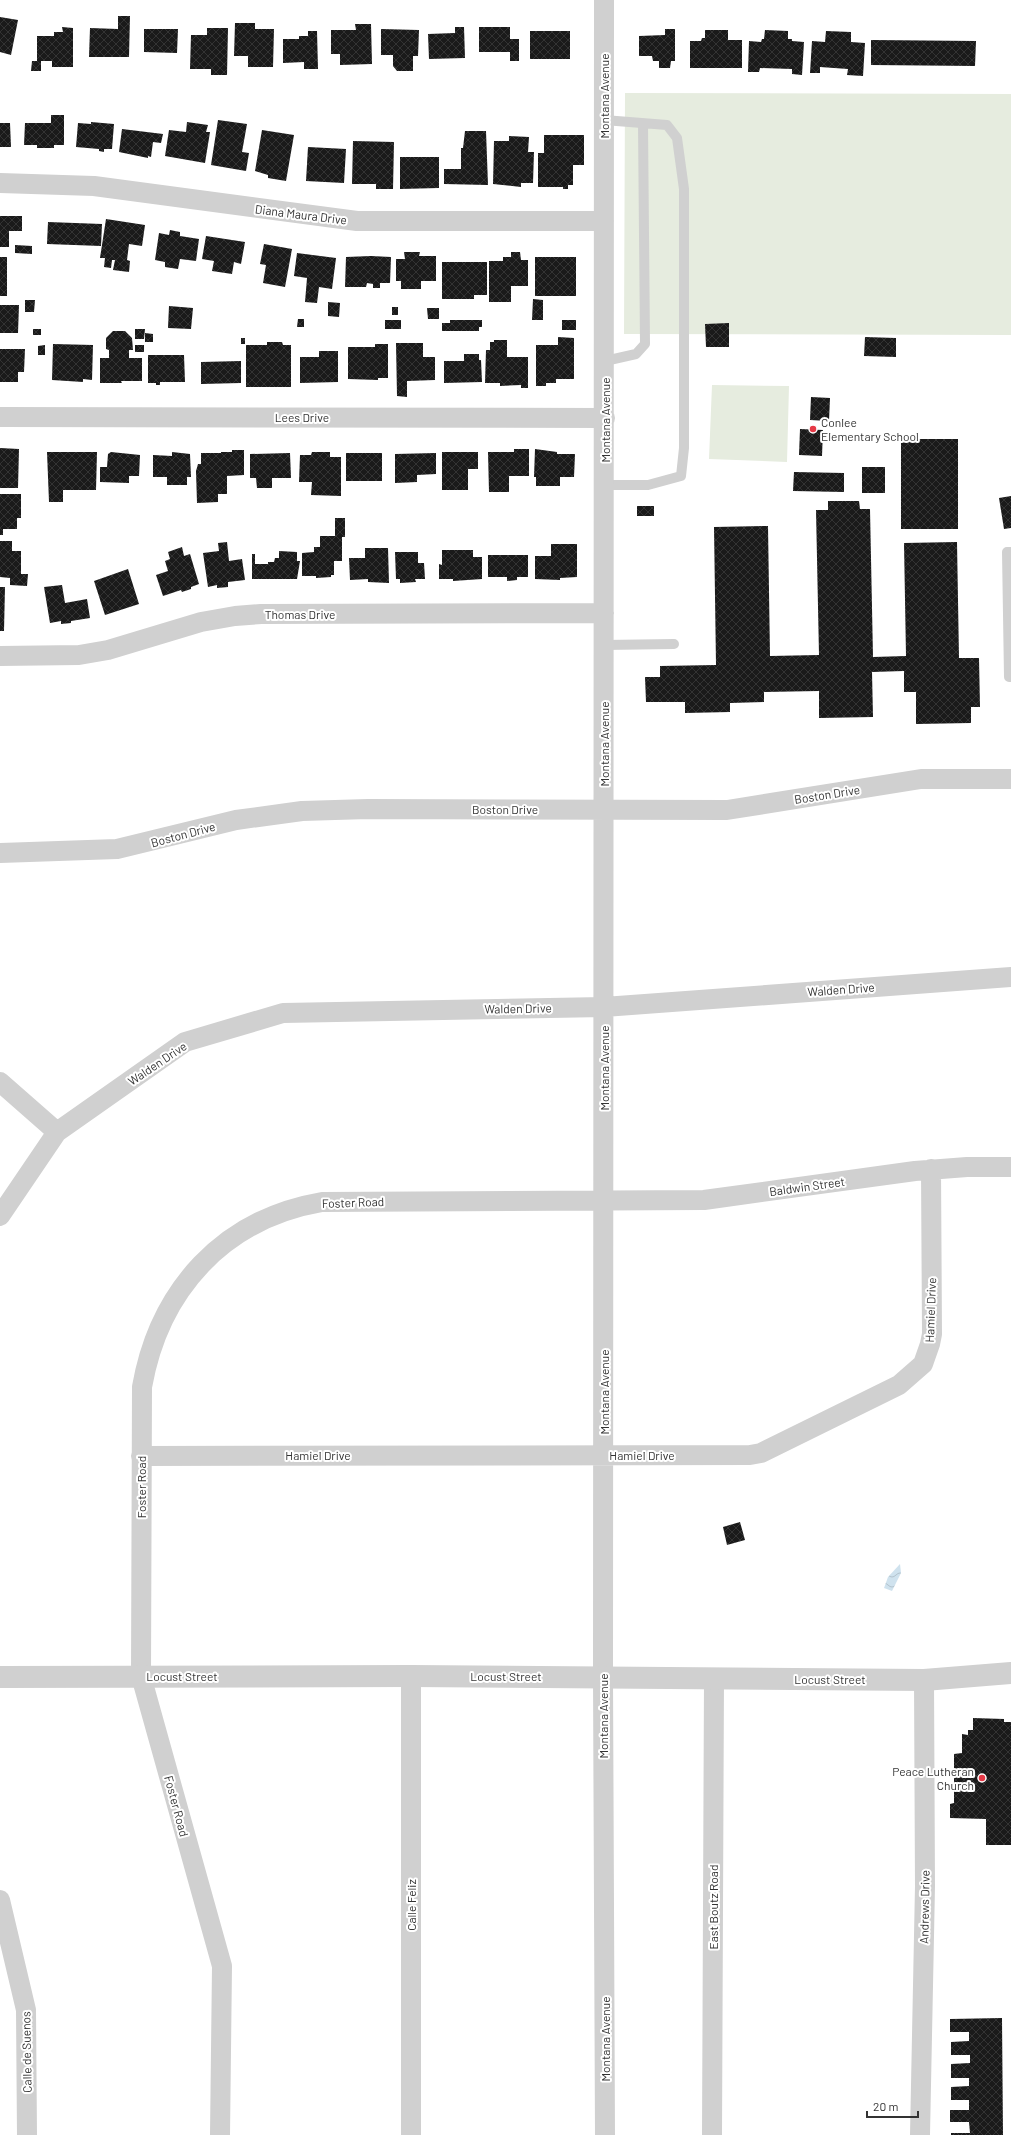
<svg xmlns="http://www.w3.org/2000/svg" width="1011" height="2135" viewBox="0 0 1011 2135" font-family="Barlow,sans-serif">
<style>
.grass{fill:#e6ecdf}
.water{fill:url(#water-waves)}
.building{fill:url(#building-cross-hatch)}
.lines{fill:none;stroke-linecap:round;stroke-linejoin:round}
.service{stroke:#d0d0d0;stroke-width:10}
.minor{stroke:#d0d0d0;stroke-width:20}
.tertiary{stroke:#d0d0d0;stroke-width:22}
.poi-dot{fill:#e63946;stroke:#fff;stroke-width:1.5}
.labels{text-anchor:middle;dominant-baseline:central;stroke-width:4;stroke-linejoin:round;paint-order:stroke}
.street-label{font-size:12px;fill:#333;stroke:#fff}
.poi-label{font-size:12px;fill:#333;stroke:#fff;text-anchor:start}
</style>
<defs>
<pattern id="water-waves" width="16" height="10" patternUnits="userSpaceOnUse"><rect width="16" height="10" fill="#cfe2ee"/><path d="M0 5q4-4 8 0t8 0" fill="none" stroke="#b2c2cd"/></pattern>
<pattern id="building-cross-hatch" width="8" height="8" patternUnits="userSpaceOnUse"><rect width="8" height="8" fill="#1a1a1a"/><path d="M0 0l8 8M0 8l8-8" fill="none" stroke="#333"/></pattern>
</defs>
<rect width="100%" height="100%" fill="#fff"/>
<!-- grass -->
<path class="grass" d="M625 93 1011 94V335L624 334Z
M712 385 789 386 787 462 709 459Z"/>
<!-- water -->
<path class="water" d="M900 1564 901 1573 892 1591 884 1588 888 1577Z"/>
<!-- building -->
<path class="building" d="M118 16H130L129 57H89L90 28 118 29Z
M0 17 18 20 11 55 0 52Z
M235 23H255V29H274L273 67H248V56H234Z
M355 24H371L372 64 340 65V54H331V30H356Z
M62 27 73 28V67H52V61H41V71H31L32 61H37V36H54V32H63Z
M455 27H464L465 58 429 59 428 34 455 33Z
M479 27H510V39H519V61H510V52H479Z
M207 28H228L227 75H211V69H190L191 35H207Z
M144 29H178L177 53 144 52Z
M381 29 419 30 418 56H413V71H397L393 66V55H381Z
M665 29H675V61H671L670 68H659V61H653L652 56H639V36L665 35Z
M705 30H728V40H742V68H690V41H701L702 38H705Z
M765 30 788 31V39H792V41L804 42 802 75 792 74V69L760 68 759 72H748L749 41 761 42 762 39H764Z
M308 31H317L318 69H304V62L283 63V39H299V36H308Z
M530 31H570V59H530Z
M826 31 851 32V42L865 43 863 76 847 75 848 69 820 67V73H810L812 41 825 42Z
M871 40 976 41 975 66 871 65Z
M51 115H64V145H54V148H37V145H24L25 123H51Z
M218 120 247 124 242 152 249 153 246 171 211 165Z
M91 122 114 124 112 149H104V152L99 151V149L76 147 78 123 91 124Z
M187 122 208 125 206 132H210L205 163 165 156 169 130 186 132Z
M0 123H10L11 147H0Z
M122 129 163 134 161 143 153 142 151 157 148 156V158L119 152Z
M262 130 294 135 286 181 268 178V175L255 171Z
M465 131H486L488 185 444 184V169H461V148H463Z
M544 135H584V165H573V185H568V189H563V187H538V153H544Z
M509 136 529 137 528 152H534L533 183H521V187L493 184 494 141H509Z
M353 141 394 142 393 189H376V184H352Z
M308 147 346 149 344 183 306 181Z
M400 157H439V188L400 189Z
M0 216H22V231H9V247H0Z
M106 219 145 225 142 246 129 244 127 260 130 261 129 272 113 270 115 260H112L111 268 104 267 105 258H100Z
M48 222 102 224 101 246 47 244Z
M170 230 180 232V236L199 239 196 261 180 259 178 269 165 267V262L155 260 159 233 169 235Z
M206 236 245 242 241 264 234 262 232 274 212 271 214 261 202 259Z
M264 244 292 249 285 287 263 283 266 265 260 264Z
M15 245 32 246V254L15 253Z
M404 252H420L419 256H436V281H421V289H401V281H396V259H405Z
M511 252H520L521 260H528V286H511V302H489V261H503V257H511Z
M297 253 336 258 332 289 319 287 317 303 305 302 307 278 294 276Z
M371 256 391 257 390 283H380V288H373V284L367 283 366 287H345L346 257Z
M0 257H7V296H0Z
M535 257H576V296H535Z
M442 262H487V295H474V299H442Z
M533 299 543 300V320H532Z
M25 300H35L34 312H25Z
M328 302 340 303 339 317 328 316Z
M0 305H19L18 333H0Z
M169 306 193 308 191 329 168 328Z
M392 307H398V315H392Z
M427 308H439V319H428Z
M298 319H304V327H297Z
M385 320H401V329H385Z
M450 320H482V327H479V331H442V323H450Z
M562 320H576V330H562Z
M729 323V347H706L705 324Z
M33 329H41V335H33Z
M135 329H145L144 339H135Z
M113 331H125L132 338 133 350H129V358H142V381H121L122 383H100V358H109V350L106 349V338Z
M145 333 153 334V342H145Z
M558 337 574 338V379H556V383H546V386H536V345H558Z
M865 337 896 338V357L864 356Z
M241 338H245V344H241Z
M494 340H507V357H528V388H521V385L500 386V383H485L486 350H490V342H494Z
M267 342H282L283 345H291V387H246V345H267Z
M396 343H423V357H435V380L407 381V397L397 396Z
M53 344 93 345 92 380 83 379V382L52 380Z
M375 344H388V378H378V380L348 379V347H375Z
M45 345V355H38V346Z
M135 345H144V352H135Z
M0 349H25L24 372H18V382H0Z
M319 351H338V382L300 383V357H319Z
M464 354H479V360H481L482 382 444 383V361H464Z
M148 355H184L185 382H160V385H156V383H148Z
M241 361V383L201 384V362Z
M811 397 830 398 829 421 810 420Z
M800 429 823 430 822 456 799 455Z
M901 439H958V529H901Z
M0 448 19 449 18 488H0Z
M514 449H529V476H509V492H489L488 452H514Z
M535 449 557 452V454H575L574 477H560V486H536V477H534Z
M232 450H244V475L227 476V494H218V502L197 503 196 471 198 464H201V453H221V452H232Z
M47 452H97L96 490H63V502H49Z
M111 452 140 455 139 476H129V483L100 482V467H107L108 454Z
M172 452 190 454 191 477H187V485H167V477H153V455L172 456Z
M312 452H330V457H341V496L311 495 312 482H299L300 455H311Z
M442 452H478V469H468V490H442Z
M290 453 291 478H272V488H257L256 478H250V454Z
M346 453H382V481H346Z
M436 453V474L417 475V482L395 483V454Z
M862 467H885V493H862Z
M794 472 844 473V492L793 491Z
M0 494H21V518H17V529H3V535H0Z
M1011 496V528L1004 529 999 498Z
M828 501H859L860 509H870L873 657 906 656 904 543 957 542 959 658H979L980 707H971V723L916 724V692H904V671L872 672 873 717 819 718V691L764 692V702L730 703V712L685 713V702H646L645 677H660V666L716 665 714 527 768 526 770 656 819 655 816 510H828Z
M637 506H654V516H637Z
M335 518H345V537H342V561H334V575H331V577L316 578V576H302V553L314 552V547H320V536H335Z
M0 541H12V551H21V574H28L27 586 10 585V578L0 577Z
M227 542 229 561 242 559 245 580 228 582V587L217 588V585L208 587 203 553 219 551 218 543Z
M551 544H577V577L560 578V580L535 579V556H551Z
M182 547 184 556 190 554 199 584 191 587V589L182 592 181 590 163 596 156 575 168 571 165 561 170 559 168 552Z
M365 548H388L389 583 368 582V579L350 580 349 558H365Z
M442 550H473V557H482V579L453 581V579H439V564L442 565Z
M279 551 297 552V561H300L297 579H252V554H255V564H268V562H274L275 558H279Z
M395 552H418V563H424L425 579H415L416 582 400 583V579H396Z
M488 555H528V577H517V580L507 581V577H488Z
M128 569 139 604 105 615 94 581Z
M62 585 65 603 87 599 90 618 71 621V623L61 624V621L50 623 44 587Z
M0 587H5L4 631H0Z
M740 1522 745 1540 727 1545 723 1527Z
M973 1718 1004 1719V1722H1011V1845H986V1819L950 1818V1804L954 1803V1754L962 1753V1734L968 1735V1730H973Z
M1002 2018 1003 2135H951V2133H970L969 2122H950V2110H969V2100H951V2087L969 2086V2078H951V2064L970 2063V2055H951V2042L969 2041V2032H950V2019Z"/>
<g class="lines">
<!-- service -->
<path class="service" d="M604 120 667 125 677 138 684 189V448L681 476 648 485H604
M605 361 636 354 645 344 643 124
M1011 552H1007L1009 677H1011
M604 645 674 644"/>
<!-- minor -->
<path class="minor" d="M604 0 603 1677 605 2135
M0 183 94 186 357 221H604
M0 417 605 418
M0 656 79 655 108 650 201 622 235 616 261 614 604 613
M0 853 117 849 236 820 302 811 368 809 727 810 921 779H1011
M0 1082 57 1132 0 1216
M57 1132 185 1042 283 1013 604 1007 1011 977
M141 1456 750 1455 761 1453 899 1385 923 1364 930 1344 932 1334 931 1169
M0 1900 26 2010 27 2135
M220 2135 222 1966 141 1676 142 1387C159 1290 223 1219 322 1202L704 1200 915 1171 967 1167H1011
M411 2135V1676
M712 2135 714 1679
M920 2135 925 1886 924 1680"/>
<!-- tertiary -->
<path class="tertiary" d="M0 1677 411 1676 924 1680 1011 1673"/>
</g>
<!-- markers -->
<g class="poi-dot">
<circle cx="813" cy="429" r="4"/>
<circle cx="982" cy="1778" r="4"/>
</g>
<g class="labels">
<!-- street labels -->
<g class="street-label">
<text transform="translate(604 96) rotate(-90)">Montana Avenue</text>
<text transform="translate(301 214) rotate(7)">Diana Maura Drive</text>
<text x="302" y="417">Lees Drive</text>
<text transform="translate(605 420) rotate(-90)">Montana Avenue</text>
<text x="300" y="614">Thomas Drive</text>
<text transform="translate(604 744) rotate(-90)">Montana Avenue</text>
<text transform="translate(827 794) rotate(-9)">Boston Drive</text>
<text x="505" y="809">Boston Drive</text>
<text transform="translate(183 834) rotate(-15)">Boston Drive</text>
<text transform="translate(841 989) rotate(-4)">Walden Drive</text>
<text transform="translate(518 1008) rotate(-1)">Walden Drive</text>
<text transform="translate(157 1063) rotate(-34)">Walden Drive</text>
<text transform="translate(604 1068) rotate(-90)">Montana Avenue</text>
<text transform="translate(807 1186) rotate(-8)">Baldwin Street</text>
<text transform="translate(353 1202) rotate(-2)">Foster Road</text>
<text transform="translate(930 1310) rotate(-88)">Hamiel Drive</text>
<text transform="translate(604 1392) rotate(-90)">Montana Avenue</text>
<text x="318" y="1455">Hamiel Drive</text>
<text x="642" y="1455">Hamiel Drive</text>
<text transform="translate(141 1487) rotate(-90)">Foster Road</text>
<text x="182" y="1676">Locust Street</text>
<text x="506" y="1676">Locust Street</text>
<text x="830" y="1679">Locust Street</text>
<text transform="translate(603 1716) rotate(-90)">Montana Avenue</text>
<text transform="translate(177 1806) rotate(75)">Foster Road</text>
<text transform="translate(411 1905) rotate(-90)">Calle Feliz</text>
<text transform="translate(713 1907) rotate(-90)">East Boutz Road</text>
<text transform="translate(924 1907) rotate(-89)">Andrews Drive</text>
<text transform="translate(605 2039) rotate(-90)">Montana Avenue</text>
<text transform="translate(26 2052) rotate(-91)">Calle de Suenos</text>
</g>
<!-- poi labels -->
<g class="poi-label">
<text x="821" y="422">Conlee<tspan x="821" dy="14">Elementary School</tspan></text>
<text x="974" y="1771" text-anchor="end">Peace Lutheran<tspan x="974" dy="14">Church</tspan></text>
</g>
</g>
<!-- scale -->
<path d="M867 2111v6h51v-6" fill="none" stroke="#333333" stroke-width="2"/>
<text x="873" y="2111" font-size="12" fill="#333333" stroke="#ffffff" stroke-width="3" paint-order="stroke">20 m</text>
</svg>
